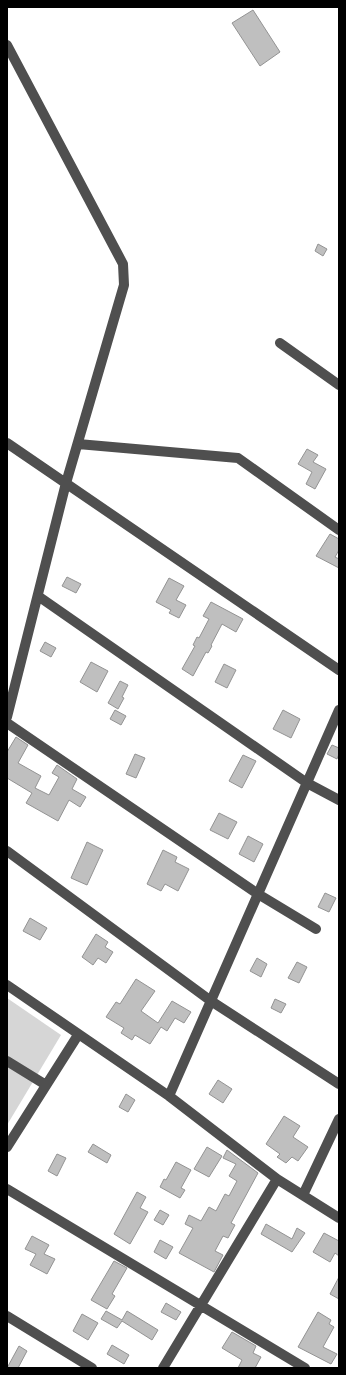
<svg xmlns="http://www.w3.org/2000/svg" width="346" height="1375" viewBox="0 0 346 1375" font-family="'Roboto Condensed',sans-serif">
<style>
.green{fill:#d6d6d6}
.building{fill:#bfbfbf;stroke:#939393}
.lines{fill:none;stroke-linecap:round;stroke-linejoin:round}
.minor{stroke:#4f4f4f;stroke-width:10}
</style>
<rect width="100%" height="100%" fill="#fff"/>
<!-- green -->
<path class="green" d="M7 998 61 1035 7 1125Z"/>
<!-- building -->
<path class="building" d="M253 10 280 52 260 66 232 23Z
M318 244 327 249 323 256 315 251Z
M307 449 318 455 313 462 326 469 315 489 306 484 312 472 298 464Z
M330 534 339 539V550L335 557 339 559V568L316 556Z
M67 577 81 584 76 593 62 586Z
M169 578 184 586 176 600 186 605 179 618 169 613 171 610 156 602Z
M211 602 243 619 236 632 222 624 211 645 212 646 208 653 206 652 193 676 182 669 195 646 193 645 197 637 199 638 209 619 203 616Z
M45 642 56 648 51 657 40 651Z
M91 662 108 671 97 692 80 682Z
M224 664 236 670 227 688 215 682Z
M120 681 128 685 122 697 124 698 118 709 108 703Z
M115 710 126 716 121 725 110 719Z
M283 710 300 719 291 738 273 729Z
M16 737 28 745 18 763 41 776 35 788 49 795 59 777 52 773 57 765 77 779 72 789 86 797 80 807 69 800 58 821 26 803 32 793 7 778V752Z
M332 745 339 748V754L337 759 327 754Z
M135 754 145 758 136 778 126 774Z
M243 755 256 761 242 788 229 781Z
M219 813 237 822 228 839 210 830Z
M248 836 263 844 254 862 239 854Z
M87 842 103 850 87 885 71 878Z
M163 850 177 857 175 862 189 869 178 891 165 884 161 891 147 884Z
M325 893 336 898 329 912 318 907Z
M30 918 47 928 40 940 23 931Z
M96 934 108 942 105 947 113 952 106 963 98 958 93 965 82 957Z
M257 958 267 964 261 977 250 971Z
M297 962 307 967 299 983 288 978Z
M136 979 155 991 141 1011 158 1023 172 1001 191 1012 184 1023 175 1018 167 1031 161 1027 150 1044 135 1035 132 1040 121 1033 124 1028 106 1017 116 1002 120 1004Z
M275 999 286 1004 281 1013 271 1008Z
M218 1080 232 1089 223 1103 209 1094Z
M126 1094 135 1100 128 1112 119 1107Z
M284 1116 300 1126 293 1137 308 1147 298 1161 292 1157 286 1163 277 1157 280 1154 266 1144Z
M93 1144 111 1155 107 1163 88 1152Z
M207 1147 222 1156 209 1177 194 1169Z
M227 1150 258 1173 231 1223 235 1225 228 1238 223 1236 215 1251 223 1255 214 1272 179 1253 193 1228 185 1224 189 1215 201 1221 209 1207 216 1211 225 1194 229 1196 237 1181 229 1176 236 1164 223 1158Z
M57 1154 66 1158 57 1176 48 1171Z
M176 1162 191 1170 181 1188 185 1190 180 1198 160 1187 164 1179 166 1180Z
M137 1192 146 1197 140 1208 148 1212 130 1244 114 1234Z
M160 1210 169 1215 163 1225 154 1220Z
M266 1224 292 1239 297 1228 305 1233 292 1252 261 1234Z
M324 1233 339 1241V1256L335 1253 330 1262 313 1252Z
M32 1236 49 1245 44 1254 55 1259 47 1274 30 1265 36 1254 25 1249Z
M160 1240 173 1247 166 1259 154 1252Z
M114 1261 127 1268 112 1294 115 1296 107 1309 91 1300Z
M339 1277V1299L330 1294Z
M166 1303 181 1312 176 1320 161 1312Z
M106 1311 122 1320 127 1311 158 1330 152 1340 122 1321 117 1328 101 1319Z
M318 1312 331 1320 329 1324 334 1327 323 1347 337 1354 331 1364 298 1347Z
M82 1314 98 1323 88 1340 73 1331Z
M232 1332 256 1346 253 1353 261 1357 255 1368H238L242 1360 222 1348Z
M112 1345 129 1355 124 1364 107 1354Z
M19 1346 27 1351 18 1368H7Z"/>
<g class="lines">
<!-- minor -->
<path class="minor" d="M7 45 123 264 124 285 66 483 7 717
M280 343 339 385
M7 443 339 670
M78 444 238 458 339 530
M38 596 307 783 339 800
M7 723 258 894 316 929
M7 851 211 1001 339 1084
M7 985 169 1096 277 1179 339 1218
M7 1061 46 1085
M169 1096 339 710
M7 1147 78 1035
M7 1189 305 1368
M303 1195 339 1119
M7 1316 92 1368
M163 1368 277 1179"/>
</g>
<!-- border -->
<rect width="346" height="1375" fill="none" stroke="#000000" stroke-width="16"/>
</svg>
